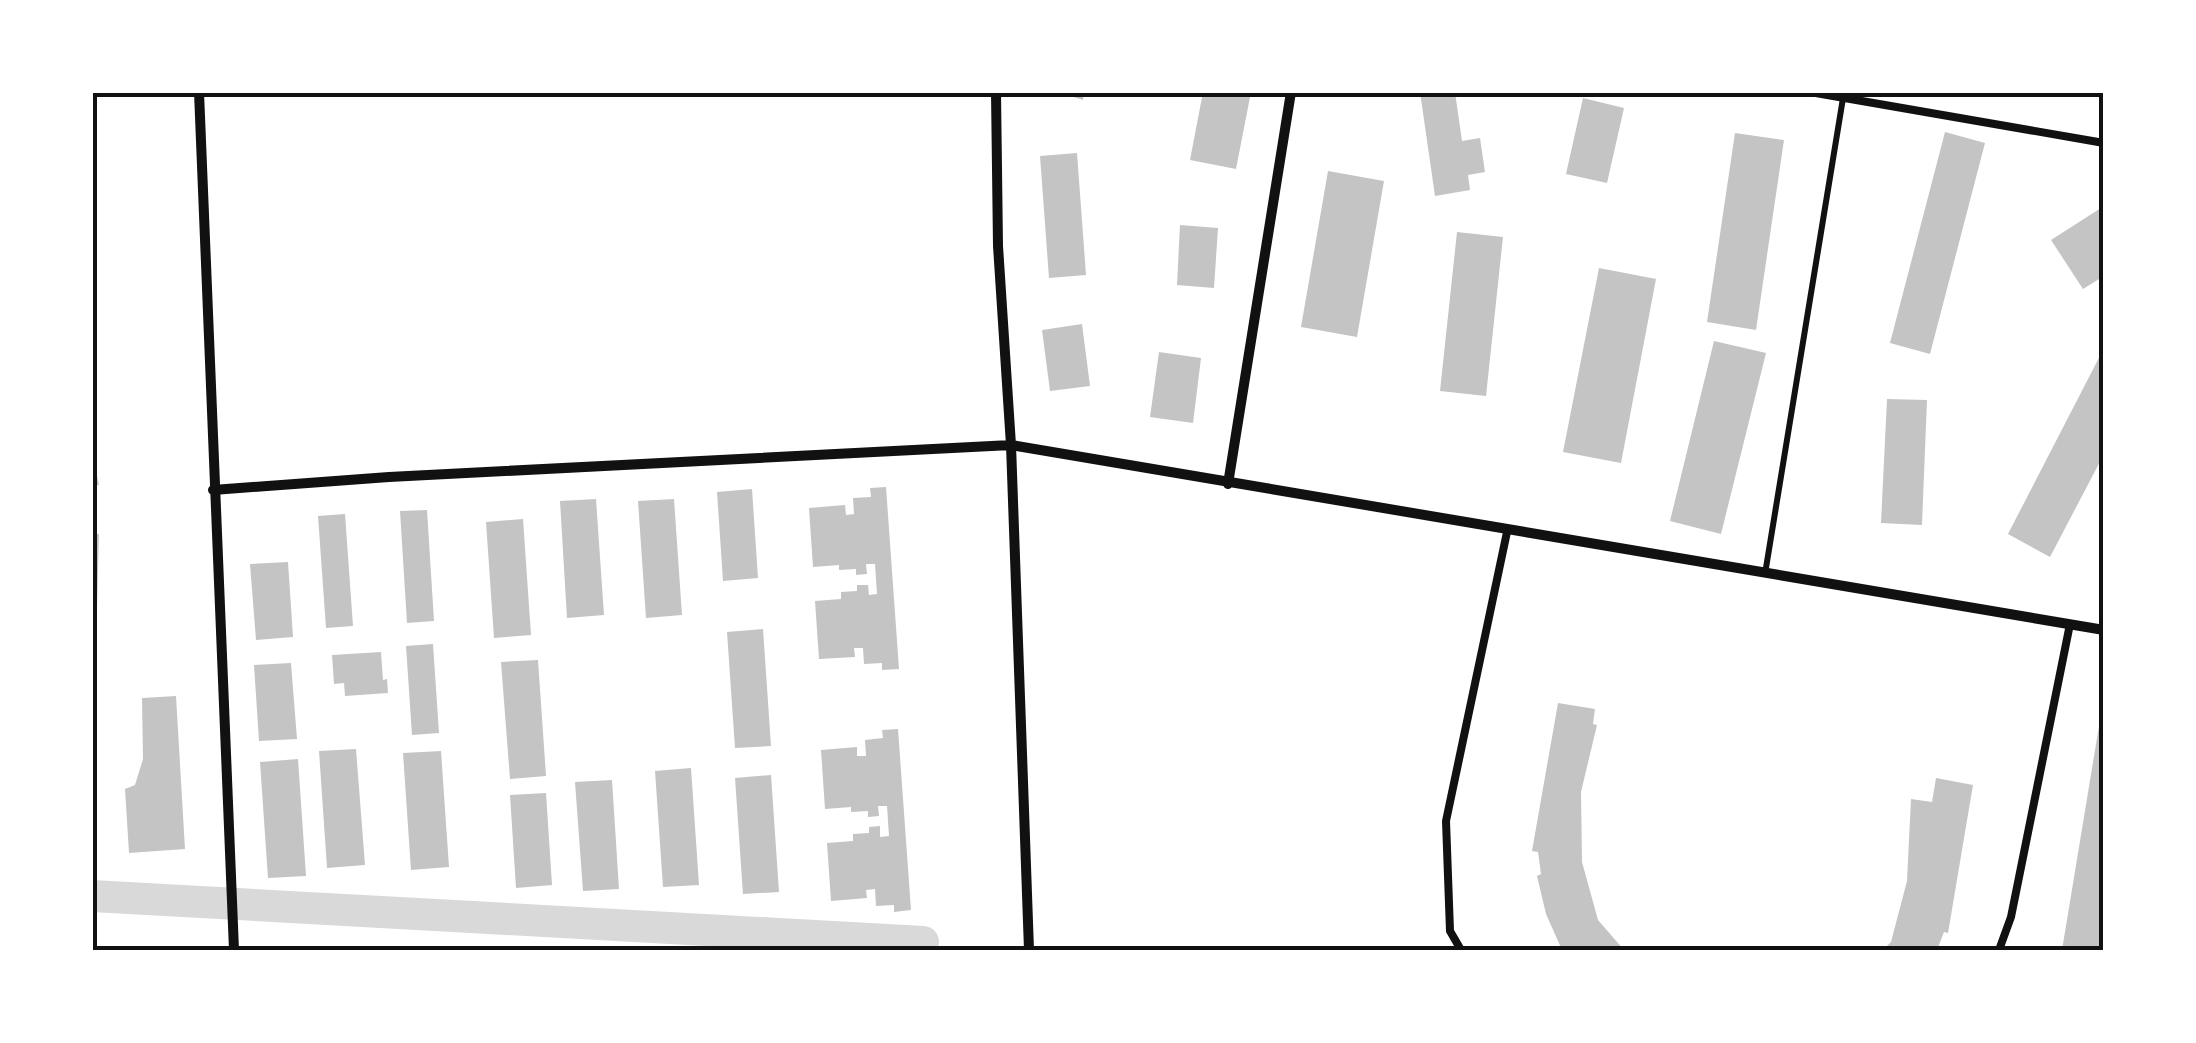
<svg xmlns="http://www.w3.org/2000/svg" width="2196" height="1043" viewBox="0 0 2196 1043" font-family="Rubik,sans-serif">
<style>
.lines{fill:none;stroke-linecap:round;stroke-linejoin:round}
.river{stroke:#d9d9d9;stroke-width:32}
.building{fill:#c4c4c4}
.pedestrian{stroke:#111;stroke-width:6}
.minor{stroke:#111;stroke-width:8}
.tertiary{stroke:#111;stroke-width:10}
.neatline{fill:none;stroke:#111;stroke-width:4}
</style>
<rect width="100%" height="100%" fill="#fff"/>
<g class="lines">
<!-- river -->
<path class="river" d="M92 896 923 942"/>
</g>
<!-- building -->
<path class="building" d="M1058 92H1084L1083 100Z
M1203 92H1251L1236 169 1190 160Z
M1420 92H1455L1462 141 1480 138 1485 172 1468 175 1470 190 1435 196Z
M1583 98 1624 108 1607 183 1566 174Z
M1945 132 1985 143 1930 354 1890 343Z
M1735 133 1784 140 1756 330 1707 322Z
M1077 153 1086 275 1049 278 1040 156Z
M1328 171 1384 181 1357 337 1301 327Z
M2104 206V276L2083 289 2051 240Z
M1180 225 1218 228 1214 288 1177 285Z
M1457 232 1503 237 1486 396 1440 391Z
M1599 268 1656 279 1621 463 1563 452Z
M1082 324 1090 386 1050 391 1042 330Z
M1714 341 1766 353 1721 534 1670 521Z
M2104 348V454L2050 557 2008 534Z
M1159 352 1201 358 1193 423 1150 417Z
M1887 399 1927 400 1922 525 1881 523Z
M92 452 99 485 92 486Z
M886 487 899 669 882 670V663L864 664 863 648H854L855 657 819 659 815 601 841 599V592L857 591V585H868L869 595 877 594 875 564H866L867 574 856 575V569L839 570V565L813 567 809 508 845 505 846 515 854 514 853 498 871 497 870 488Z
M752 489 758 578 723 581 717 492Z
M596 499 604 615 567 618 560 501Z
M674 499 682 615 646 618 638 501Z
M427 510 434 621 407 623 400 511Z
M345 514 353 626 326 628 318 516Z
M523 519 531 635 494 638 486 522Z
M92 534H99L97 608 92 607Z
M288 562 293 637 256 640 250 564Z
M763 629 771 746 735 748 727 632Z
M433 644 439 733 412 735 406 646Z
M381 652 383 680 387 679 388 693 345 696 344 683 334 684 332 655Z
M538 660 546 776 510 779 501 662Z
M291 663 297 739 259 741 254 665Z
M176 696 185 849 129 853 125 789 135 785 143 759 142 698Z
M1558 703 1595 709 1593 724 1597 725 1581 792 1582 862 1598 920 1624 950H1562L1546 914 1537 876 1541 874 1538 852 1532 851Z
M2101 714 2104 950H2062Z
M898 729 911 910 894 912V905L876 906 875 889 866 890 867 898 831 901 827 843 853 841V834L869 833V827L880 826V837L889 836 887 806H878L879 816 868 817V811L851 812V807L825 809 821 750 857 747V756H866L865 740 883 738 882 730Z
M356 749 365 865 327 868 319 751Z
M441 751 449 867 411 870 403 753Z
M298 759 306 876 268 878 260 762Z
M691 768 699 885 663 887 655 771Z
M771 775 779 892 743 894 735 778Z
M1936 778 1973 785 1948 933 1944 932 1937 950H1883L1891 942 1907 881 1911 799 1932 802Z
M612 780 619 889 583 891 575 782Z
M546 793 552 885 516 888 510 795Z"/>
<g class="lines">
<!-- pedestrian -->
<path class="pedestrian" d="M1765 574 1844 92"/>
<!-- minor -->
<path class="minor" d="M1810 92 2104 143
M1461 950 1450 931 1446 821 1507 532
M1999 950 2011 917 2070 624"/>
<!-- tertiary -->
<path class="tertiary" d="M199 92 234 950
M996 92 998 246 1011 445 1029 950
M1228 484 1291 92
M213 490 389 477 1011 445 2104 630"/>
</g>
<!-- border -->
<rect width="2196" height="1043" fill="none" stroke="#ffffff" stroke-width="190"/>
<rect x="95" y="95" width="2006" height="853" class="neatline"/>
</svg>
